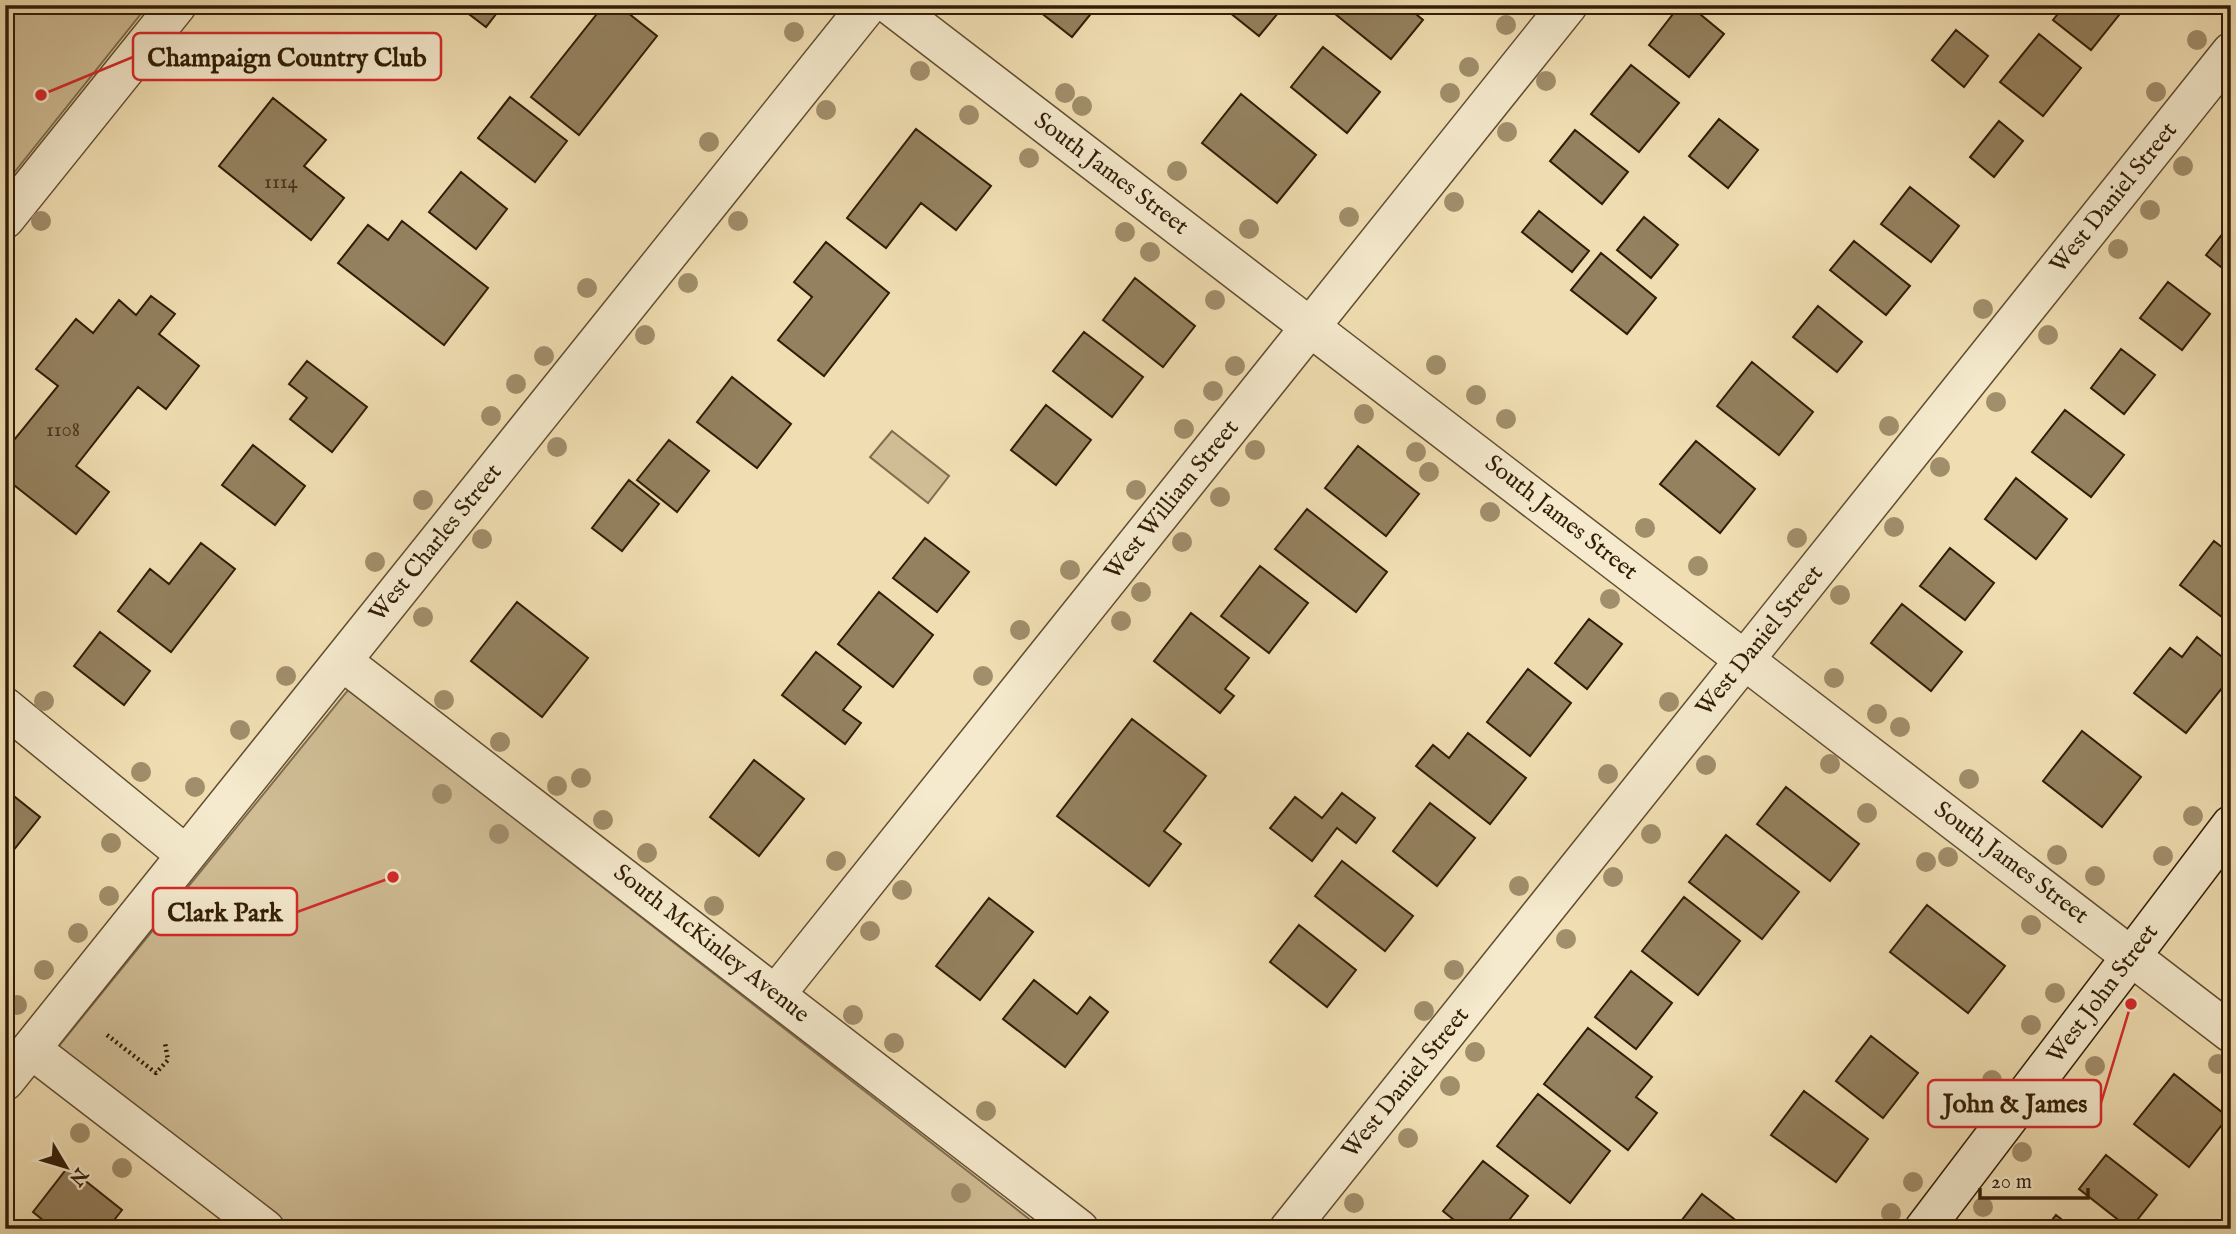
<svg xmlns="http://www.w3.org/2000/svg" width="2236" height="1234" viewBox="0 0 2236 1234" font-family="'IM FELL English',serif">
<style>
.green{fill:#d0bd95;stroke:#806d4e;stroke-width:2}
.building{fill:#94815f;stroke:#311d06;stroke-width:2}
.lines{fill:none;stroke-linecap:round;stroke-linejoin:round}
.street-casing{stroke:#614d31;stroke-width:41}
.secondary-casing{stroke:#311d06;stroke-width:41}
.path{stroke:#311d06;stroke-width:4.5;stroke-dasharray:2 3.5;stroke-linecap:butt}
.street{stroke:#f5eacd;stroke-width:38}
.secondary{stroke:#f5eacd;stroke-width:38}
.tree{fill:#a18e6b}
.labels{text-anchor:middle;dominant-baseline:central;stroke-width:5;stroke-linejoin:round;paint-order:stroke}
.number-label{font-size:21px;fill:#4a361c}
.street-label{font-size:24px;fill:#311d06;stroke:#f5eacd}
.leader{fill:none;stroke:#d62828;stroke-width:2.5}
.callout-dot{fill:#d62828;stroke:#f5eacd;stroke-width:2.5}
.callout{fill:#f5eacd;stroke:#d62828;stroke-width:2.5}
.callout-label{font-size:26px;text-anchor:middle;font-weight:bold;fill:#311d06}
</style>
<rect width="100%" height="100%" fill="#f0deb2"/>
<filter id="stains"><feTurbulence type="fractalNoise" baseFrequency=".00286" numOctaves="4"/><feColorMatrix values="0 0 0 0 .2 0 0 0 0 .09 0 0 0 0 .02 0 0 0 .5 -.17"/></filter>
<radialGradient id="worn" r=".72"><stop offset=".6" stop-color="#630" stop-opacity="0"/><stop offset="1" stop-color="#630" stop-opacity=".3"/></radialGradient>
<!-- green -->
<path class="green" d="M5 5H148L5 184Z
M892 431 949 476 928 503 870 457Z
M348 690 371 707 1042 1229H293L58 1047Z"/>
<!-- building -->
<path class="building" d="M457 5H503L486 27Z
M604 5H618L657 36 579 135 531 97Z
M1031 5H1098L1072 37Z
M1234 5H1283L1284 6 1259 36 1229 12Z
M1332 5H1405L1423 20 1391 59 1329 9Z
M1680 5H1689L1724 34 1689 77 1649 45Z
M2065 5H2127L2091 50 2053 20Z
M1956 30 1988 56 1964 87 1932 60Z
M2039 34 2081 68 2043 116 2000 82Z
M1323 47 1380 92 1347 133 1291 87Z
M1631 65 1679 103 1639 152 1591 114Z
M1241 94 1316 155 1277 203 1202 143Z
M510 97 567 141 535 182 478 138Z
M273 98 326 140 304 166 344 198 311 240 219 166Z
M1719 119 1758 150 1728 188 1689 156Z
M1999 121 2023 141 1994 177 1970 157Z
M916 129 991 186 956 230 921 203 886 248 847 218Z
M1575 130 1628 172 1602 204 1550 161Z
M461 172 507 209 476 249 429 212Z
M1910 187 1959 226 1931 262 1881 224Z
M1539 211 1589 251 1572 272 1522 232Z
M1644 217 1678 245 1651 278 1617 250Z
M402 221 488 288 444 345 338 263 368 225 388 240Z
M2231 223V275L2206 255Z
M1854 241 1910 286 1886 315 1830 270Z
M826 242 889 293 824 376 778 340 812 297 794 282Z
M1601 253 1656 298 1627 334 1571 290Z
M1135 278 1195 326 1163 367 1103 320Z
M2168 282 2210 314 2182 350 2140 318Z
M151 296 175 314 159 334 199 366 166 409 138 387 76 466 109 492 76 534 5 478V451L58 386 36 369 76 319 93 333 119 300 136 315Z
M1818 306 1862 342 1837 372 1793 337Z
M1084 332 1143 377 1112 417 1053 371Z
M2121 349 2155 375 2124 414 2091 388Z
M307 361 367 407 332 452 290 419 307 398 289 384Z
M1752 362 1813 412 1779 455 1717 406Z
M732 377 791 424 757 468 697 422Z
M1046 405 1091 440 1056 485 1011 450Z
M2065 410 2124 455 2091 497 2032 452Z
M669 440 709 471 677 512 637 480Z
M1696 441 1755 489 1720 533 1660 484Z
M253 445 305 486 275 525 222 485Z
M1358 446 1419 494 1386 536 1325 488Z
M2016 478 2067 519 2036 559 1985 519Z
M629 480 659 504 622 551 592 528Z
M1307 509 1387 572 1356 612 1275 549Z
M925 538 969 572 937 612 893 578Z
M2214 541 2231 554V624L2180 585Z
M201 543 235 569 171 652 118 611 150 569 169 584Z
M1950 548 1994 583 1965 620 1920 586Z
M1260 566 1308 603 1269 653 1221 616Z
M879 592 933 635 893 687 838 644Z
M517 602 588 658 542 717 471 661Z
M1902 604 1962 652 1931 691 1871 643Z
M1191 613 1249 658 1225 689 1234 696 1220 713 1154 661Z
M1589 619 1622 644 1587 689 1555 663Z
M100 632 150 671 124 705 74 666Z
M2197 637 2231 664V677L2186 733 2134 693 2170 648 2182 657Z
M816 652 861 687 843 710 861 723 845 744 782 695Z
M1528 669 1571 703 1530 756 1487 722Z
M1132 719 1206 776 1164 831 1181 844 1149 886 1057 816Z
M2082 731 2141 777 2102 827 2043 781Z
M1468 733 1526 778 1490 824 1416 766 1433 745 1449 758Z
M754 760 804 799 759 856 710 817Z
M1786 787 1859 844 1830 881 1757 824Z
M5 789 40 817 5 861Z
M1342 793 1375 818 1356 843 1337 828 1312 861 1270 828 1295 797 1322 818Z
M1430 803 1475 838 1437 886 1393 851Z
M1726 835 1799 892 1762 939 1689 882Z
M1342 861 1413 916 1385 951 1315 896Z
M1684 897 1740 941 1698 995 1642 951Z
M989 898 1033 932 980 1000 936 966Z
M1927 905 2005 966 1968 1013 1890 952Z
M1299 925 1356 970 1327 1007 1270 962Z
M1631 971 1672 1003 1636 1049 1595 1017Z
M1034 980 1077 1014 1090 997 1108 1012 1065 1067 1003 1019Z
M1588 1028 1652 1077 1636 1097 1657 1113 1628 1150 1544 1084Z
M1871 1036 1918 1073 1883 1118 1836 1081Z
M2174 1074 2228 1117 2189 1167 2134 1124Z
M1804 1091 1868 1139 1836 1182 1771 1135Z
M1538 1094 1610 1151 1570 1203 1497 1146Z
M2106 1155 2157 1195 2130 1229 2079 1189Z
M1483 1161 1528 1196 1502 1229H1465L1443 1211Z
M68 1167 122 1210 107 1229H54L33 1212Z
M1702 1194 1747 1229H1675Z
M2056 1215 2074 1229H2045Z"/>
<g class="lines">
<defs>
<path id="street" d="M890 5 2231 1033
M5 219 177 5
M342 661 1079 1229
M5 707 186 855
M776 994 1568 5
M31 1049 265 1229
M5 1081 868 5
M1289 1229 2231 52"/>
<path id="secondary" d="M1924 1229 2231 825"/>
</defs>
<!-- street casing -->
<use href="#street" class="street-casing"/>
<!-- secondary casing -->
<use href="#secondary" class="secondary-casing"/>
<!-- path -->
<path class="path" d="M107 1035 156 1073 168 1060 165 1043"/>
<!-- street -->
<use href="#street" class="street"/>
<!-- secondary -->
<use href="#secondary" class="secondary"/>
</g>
<!-- trees -->
<g class="tree">
<circle cx="1506" cy="25" r="10"/>
<circle cx="794" cy="32" r="10"/>
<circle cx="2197" cy="40" r="10"/>
<circle cx="1469" cy="67" r="10"/>
<circle cx="920" cy="71" r="10"/>
<circle cx="1546" cy="81" r="10"/>
<circle cx="2156" cy="92" r="10"/>
<circle cx="1065" cy="93" r="10"/>
<circle cx="1450" cy="93" r="10"/>
<circle cx="1082" cy="106" r="10"/>
<circle cx="826" cy="110" r="10"/>
<circle cx="969" cy="115" r="10"/>
<circle cx="1507" cy="132" r="10"/>
<circle cx="709" cy="142" r="10"/>
<circle cx="1029" cy="158" r="10"/>
<circle cx="2183" cy="166" r="10"/>
<circle cx="1177" cy="171" r="10"/>
<circle cx="1454" cy="202" r="10"/>
<circle cx="2150" cy="210" r="10"/>
<circle cx="1349" cy="217" r="10"/>
<circle cx="41" cy="221" r="10"/>
<circle cx="738" cy="221" r="10"/>
<circle cx="1249" cy="229" r="10"/>
<circle cx="1125" cy="232" r="10"/>
<circle cx="2118" cy="249" r="10"/>
<circle cx="1150" cy="252" r="10"/>
<circle cx="688" cy="283" r="10"/>
<circle cx="587" cy="288" r="10"/>
<circle cx="1215" cy="300" r="10"/>
<circle cx="1983" cy="309" r="10"/>
<circle cx="645" cy="335" r="10"/>
<circle cx="2048" cy="335" r="10"/>
<circle cx="544" cy="356" r="10"/>
<circle cx="1436" cy="365" r="10"/>
<circle cx="1235" cy="366" r="10"/>
<circle cx="516" cy="384" r="10"/>
<circle cx="1213" cy="391" r="10"/>
<circle cx="1476" cy="395" r="10"/>
<circle cx="1996" cy="402" r="10"/>
<circle cx="1364" cy="414" r="10"/>
<circle cx="491" cy="416" r="10"/>
<circle cx="1506" cy="419" r="10"/>
<circle cx="1889" cy="426" r="10"/>
<circle cx="1184" cy="429" r="10"/>
<circle cx="557" cy="447" r="10"/>
<circle cx="1255" cy="450" r="10"/>
<circle cx="1416" cy="452" r="10"/>
<circle cx="1940" cy="467" r="10"/>
<circle cx="1429" cy="472" r="10"/>
<circle cx="1136" cy="490" r="10"/>
<circle cx="1220" cy="497" r="10"/>
<circle cx="423" cy="500" r="10"/>
<circle cx="1490" cy="512" r="10"/>
<circle cx="1894" cy="527" r="10"/>
<circle cx="1645" cy="528" r="10"/>
<circle cx="1797" cy="538" r="10"/>
<circle cx="482" cy="539" r="10"/>
<circle cx="1182" cy="542" r="10"/>
<circle cx="375" cy="562" r="10"/>
<circle cx="1698" cy="566" r="10"/>
<circle cx="1070" cy="570" r="10"/>
<circle cx="1141" cy="592" r="10"/>
<circle cx="1840" cy="595" r="10"/>
<circle cx="1610" cy="599" r="10"/>
<circle cx="423" cy="617" r="10"/>
<circle cx="1121" cy="621" r="10"/>
<circle cx="1020" cy="630" r="10"/>
<circle cx="286" cy="676" r="10"/>
<circle cx="983" cy="676" r="10"/>
<circle cx="1834" cy="678" r="10"/>
<circle cx="444" cy="700" r="10"/>
<circle cx="44" cy="701" r="10"/>
<circle cx="1669" cy="702" r="10"/>
<circle cx="1877" cy="714" r="10"/>
<circle cx="1900" cy="727" r="10"/>
<circle cx="240" cy="730" r="10"/>
<circle cx="500" cy="742" r="10"/>
<circle cx="1830" cy="764" r="10"/>
<circle cx="1706" cy="765" r="10"/>
<circle cx="141" cy="772" r="10"/>
<circle cx="1608" cy="774" r="10"/>
<circle cx="581" cy="778" r="10"/>
<circle cx="1969" cy="779" r="10"/>
<circle cx="557" cy="786" r="10"/>
<circle cx="195" cy="787" r="10"/>
<circle cx="442" cy="794" r="10"/>
<circle cx="1867" cy="813" r="10"/>
<circle cx="2193" cy="816" r="10"/>
<circle cx="603" cy="820" r="10"/>
<circle cx="499" cy="834" r="10"/>
<circle cx="1651" cy="834" r="10"/>
<circle cx="111" cy="843" r="10"/>
<circle cx="647" cy="853" r="10"/>
<circle cx="2057" cy="855" r="10"/>
<circle cx="2163" cy="856" r="10"/>
<circle cx="1948" cy="857" r="10"/>
<circle cx="836" cy="861" r="10"/>
<circle cx="1926" cy="862" r="10"/>
<circle cx="2095" cy="876" r="10"/>
<circle cx="1613" cy="877" r="10"/>
<circle cx="1519" cy="886" r="10"/>
<circle cx="902" cy="890" r="10"/>
<circle cx="109" cy="896" r="10"/>
<circle cx="714" cy="906" r="10"/>
<circle cx="2031" cy="925" r="10"/>
<circle cx="870" cy="931" r="10"/>
<circle cx="78" cy="933" r="10"/>
<circle cx="1566" cy="939" r="10"/>
<circle cx="44" cy="970" r="10"/>
<circle cx="1454" cy="970" r="10"/>
<circle cx="2055" cy="993" r="10"/>
<circle cx="17" cy="1005" r="10"/>
<circle cx="1424" cy="1011" r="10"/>
<circle cx="853" cy="1015" r="10"/>
<circle cx="2031" cy="1025" r="10"/>
<circle cx="894" cy="1043" r="10"/>
<circle cx="1475" cy="1052" r="10"/>
<circle cx="2218" cy="1064" r="10"/>
<circle cx="2095" cy="1066" r="10"/>
<circle cx="1992" cy="1080" r="10"/>
<circle cx="1450" cy="1086" r="10"/>
<circle cx="2072" cy="1089" r="10"/>
<circle cx="986" cy="1111" r="10"/>
<circle cx="80" cy="1133" r="10"/>
<circle cx="1408" cy="1138" r="10"/>
<circle cx="2022" cy="1152" r="10"/>
<circle cx="122" cy="1168" r="10"/>
<circle cx="1913" cy="1182" r="10"/>
<circle cx="961" cy="1193" r="10"/>
<circle cx="1354" cy="1203" r="10"/>
<circle cx="1983" cy="1207" r="10"/>
<circle cx="1891" cy="1213" r="10"/>
</g>
<g class="labels">
<!-- number labels -->
<g class="number-label">
<text x="281" y="182">1114</text>
<text x="63" y="430">1108</text>
</g>
<!-- street labels -->
<g class="street-label">
<text transform="translate(1111 174) rotate(37)">South James Street</text>
<text transform="translate(2114 198) rotate(-51)">West Daniel Street</text>
<text transform="translate(1172 500) rotate(-51)">West William Street</text>
<text transform="translate(1561 518) rotate(38)">South James Street</text>
<text transform="translate(436 543) rotate(-51)">West Charles Street</text>
<text transform="translate(1760 641) rotate(-51)">West Daniel Street</text>
<text transform="translate(2011 863) rotate(37)">South James Street</text>
<text transform="translate(711 944) rotate(38)">South McKinley Avenue</text>
<text transform="translate(2103 994) rotate(-53)">West John Street</text>
<text transform="translate(1406 1083) rotate(-51)">West Daniel Street</text>
</g>
</g>
<!-- callouts -->
<path class="leader" d="M41 95L133 57M393 877L297 912M2131 1004L2101 1103"/>
<g class="callout-dot">
<circle cx="41" cy="95" r="7"/>
<circle cx="393" cy="877" r="7"/>
<circle cx="2131" cy="1004" r="7"/>
</g>
<g class="callout">
<rect x="133" y="33" width="308" height="47" rx="7"/>
<rect x="153" y="888" width="144" height="47" rx="7"/>
<rect x="1928" y="1080" width="173" height="47" rx="7"/>
</g>
<g class="callout-label">
<text x="287" y="66">Champaign Country Club</text>
<text x="225" y="921">Clark Park</text>
<text x="2015" y="1112">John &amp; James</text>
</g>
<!-- margin -->
<rect width="2236" height="1234" fill="none" stroke="#f0deb2" stroke-width="28"/>
<rect x="7" y="7" width="2222" height="1220" fill="none" stroke="#311d06" stroke-width="3.5"/>
<rect x="14" y="14" width="2208" height="1206" fill="none" stroke="#311d06" stroke-width="2"/>
<!-- north arrow -->
<g transform="translate(66 1167) rotate(128)" stroke="#f5eacd" stroke-width="5" paint-order="stroke">
<path d="M0-5L12 26L0 18L-12 26Z" fill="#311d06"/>
<text y="-10" font-size="19" font-weight="bold" text-anchor="middle" fill="#311d06">N</text>
</g>
<!-- scale -->
<path d="M1980 1188v10h108v-10" fill="none" stroke="#311d06" stroke-width="3.5"/>
<text x="1991" y="1188" font-size="21" fill="#311d06" stroke="#f5eacd" stroke-width="5" paint-order="stroke">20 m</text>
<rect width="100%" height="100%" filter="url(#stains)"/>
<rect width="100%" height="100%" fill="url(#worn)"/>
</svg>
